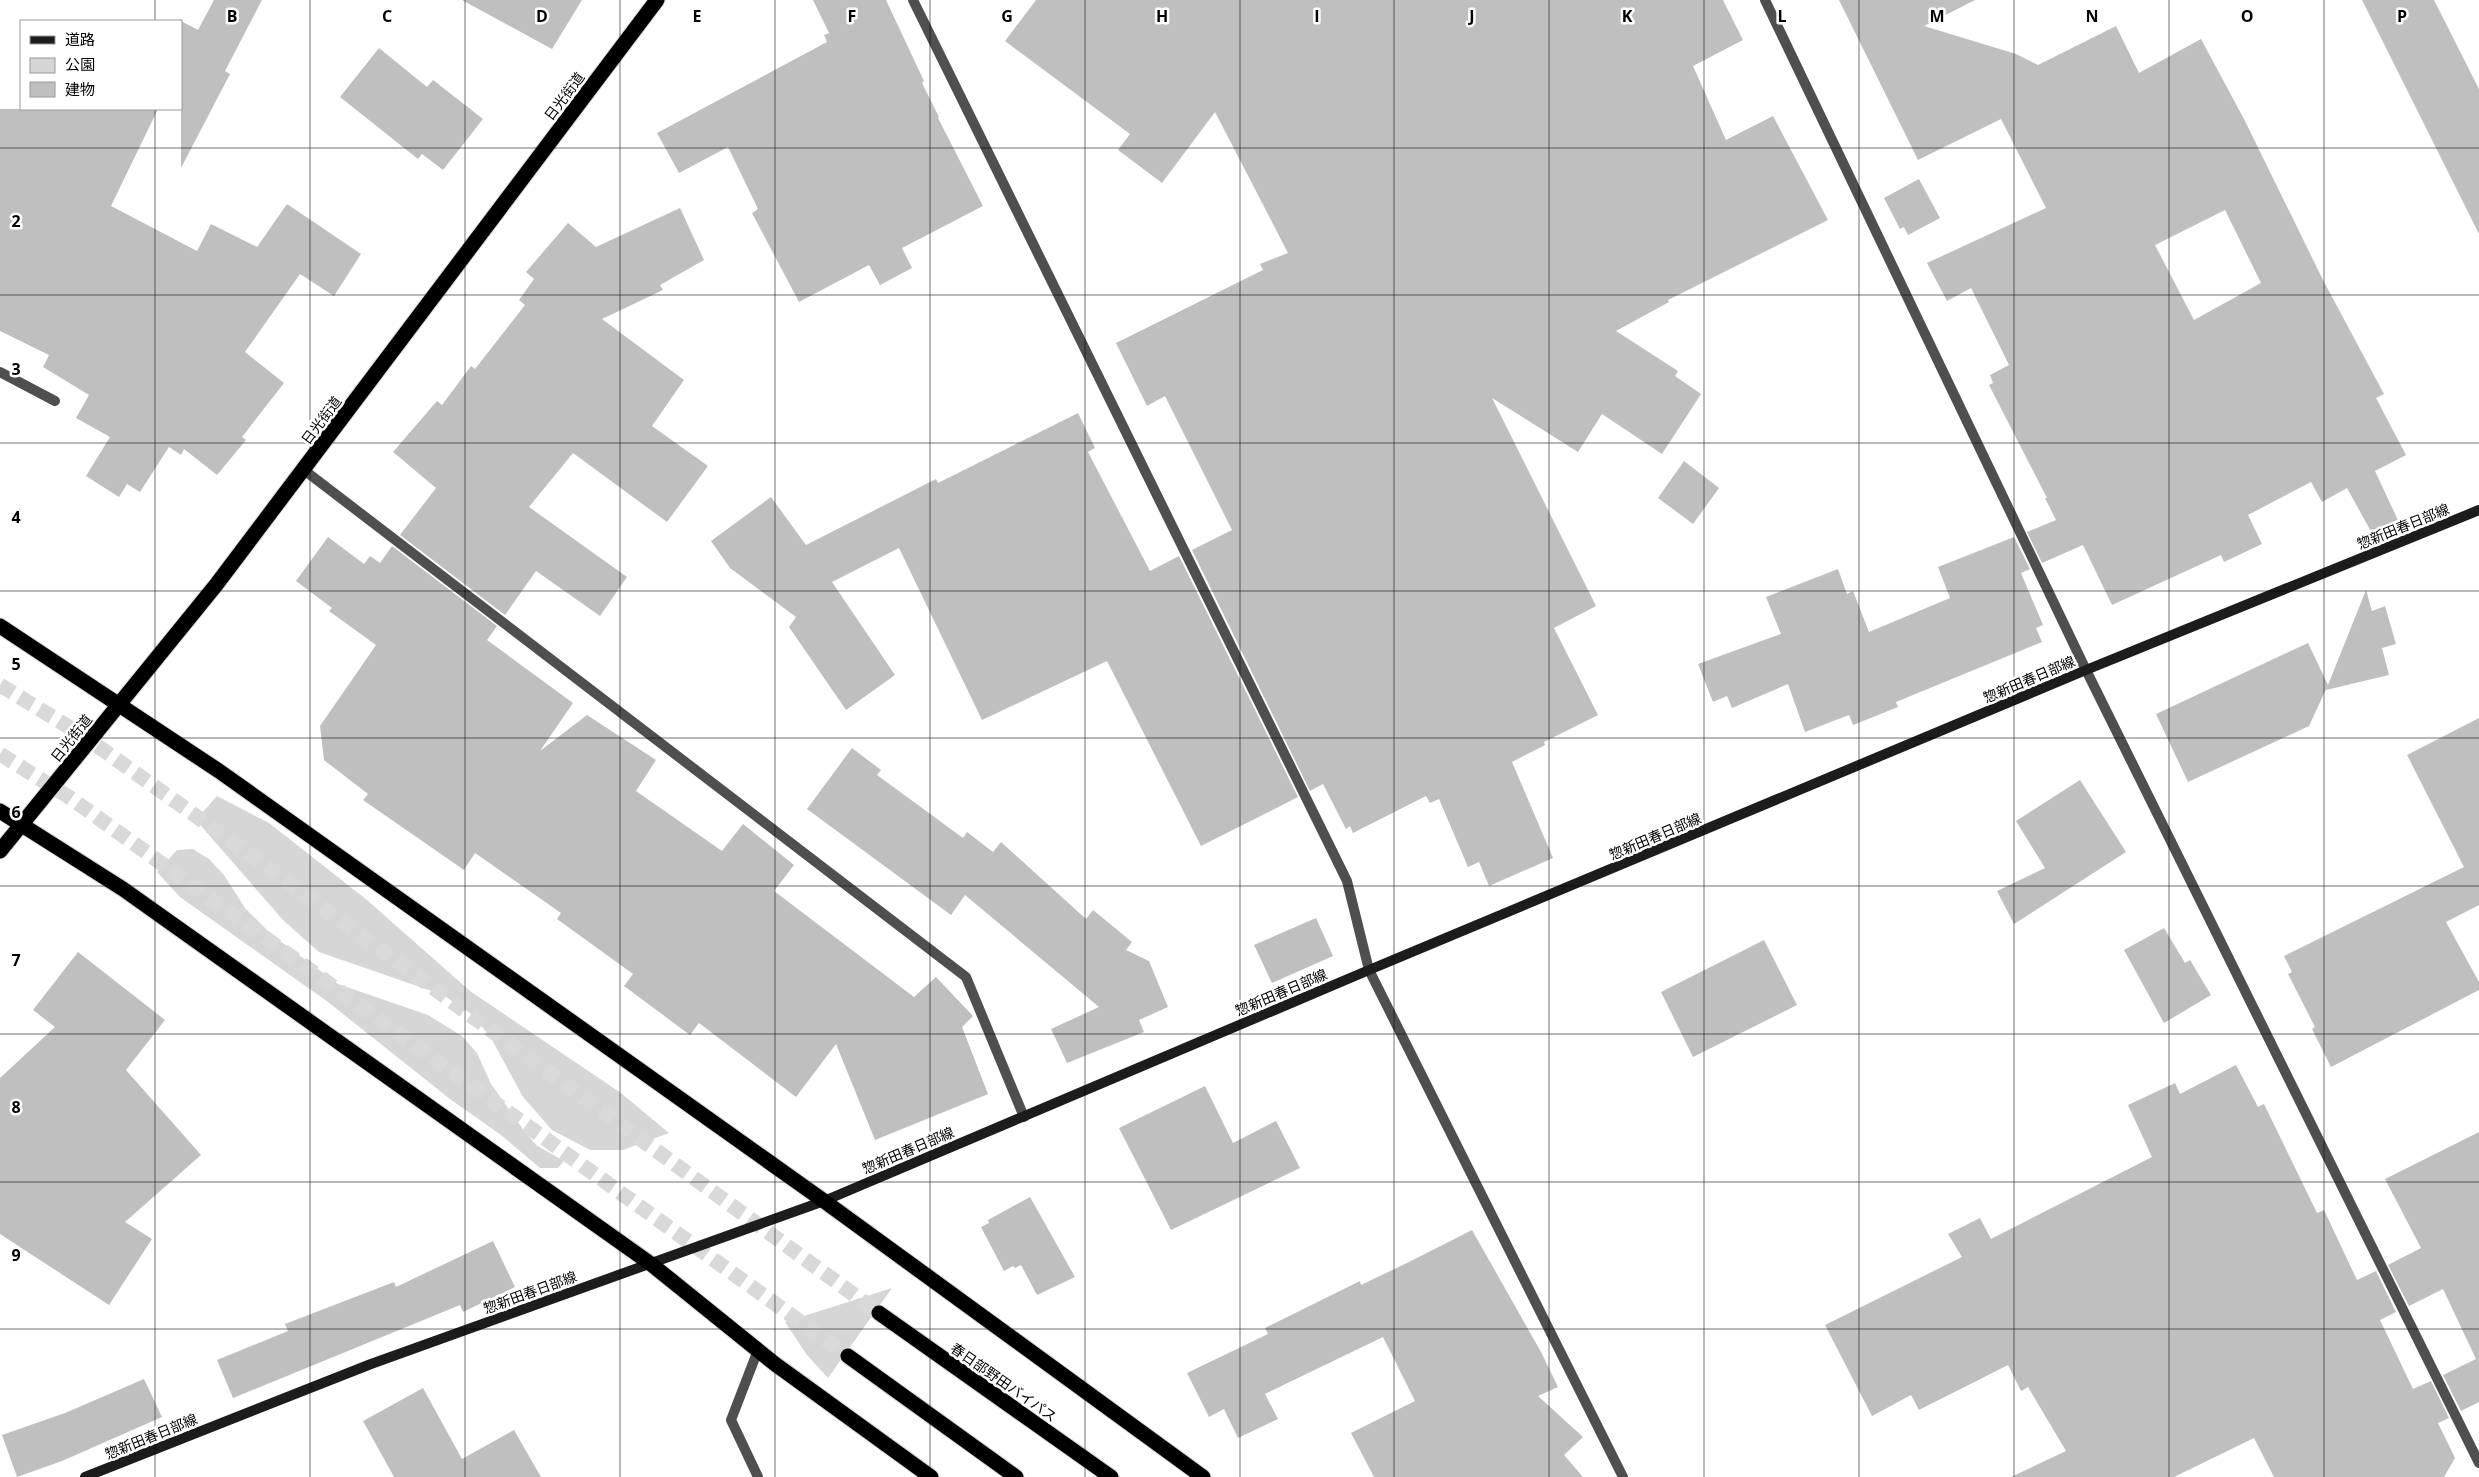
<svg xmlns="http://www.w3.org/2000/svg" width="2479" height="1477" viewBox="0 0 2479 1477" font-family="'Open Sans','Noto Sans JP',sans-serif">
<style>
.green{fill:#d6d6d6}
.building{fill:#bfbfbf;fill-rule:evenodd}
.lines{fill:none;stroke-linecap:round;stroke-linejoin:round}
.highway-tunnel{stroke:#d9d9d9;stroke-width:15;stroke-dasharray:15 8;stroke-linecap:butt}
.highway-casing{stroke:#dbdbdb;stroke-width:17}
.street{stroke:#4f4f4f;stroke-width:10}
.secondary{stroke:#1c1c1c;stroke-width:10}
.highway{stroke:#000;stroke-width:15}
.grid{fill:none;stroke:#000;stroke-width:1;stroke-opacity:0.55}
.labels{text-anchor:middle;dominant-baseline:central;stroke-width:5;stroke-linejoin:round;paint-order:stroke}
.street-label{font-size:14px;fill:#000;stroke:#fff}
.grid-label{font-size:16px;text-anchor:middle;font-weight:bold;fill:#000;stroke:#fff;stroke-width:5;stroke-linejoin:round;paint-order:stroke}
</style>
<rect width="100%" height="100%" fill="#fff"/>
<!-- green -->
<path class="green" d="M217 796 269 823 367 900 470 991 621 1093 669 1133 623 1150H590L552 1130 523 1097 490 1036 470 1013 443 995 319 952 283 920 196 820Z
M193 849 209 859 224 875 245 908 272 935 338 984 428 1015 462 1036 477 1053 491 1084 525 1132 536 1145 564 1161 558 1168H540L501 1135 450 1099 328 1002 180 897 157 872 177 850Z
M892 1288 828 1378 807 1355 785 1322Z"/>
<!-- building -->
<path class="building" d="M214 0H262L225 71 230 74 181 168V21L198 30Z
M462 0H582L552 49Z
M813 0H886L924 81 922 83 939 117 938 118 983 206 902 248 912 268 880 285 869 265 799 302 752 213 758 209 728 147 679 173 657 133 827 42 824 35 829 33Z
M1036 0H1723L1743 40 1693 66 1726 140 1773 116 1828 220 1668 300 1669 302 1616 331 1678 371 1675 376 1701 394 1662 454 1602 414 1578 452 1492 398 1596 606 1554 628 1598 715 1544 742 1545 745 1512 762 1553 858 1489 886 1479 862 1468 867 1439 799 1430 803 1426 796 1353 833 1350 826 1346 829 1323 784 1310 791 1192 550 1232 530 1165 396 1147 406 1116 343 1263 270 1260 264 1288 253 1215 112 1162 183 1118 150 1130 134 1005 41Z
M1839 0H1975L1924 26 2016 54 2038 65 2116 26 2139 73 2201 39 2245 121 2323 280 2384 394 2376 398 2406 455 2375 471 2404 533 2378 544 2347 488 2322 502 2311 482 2248 515 2262 544 2224 562 2221 555 2112 605 2083 545 2042 563 2027 532 2056 520 2045 498H2047L1989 385 1993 383 1990 375 2009 365 1971 288 1947 301 1927 263 2046 208 2001 119 1918 160ZM2225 210 2261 283 2194 320 2155 245Z
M2362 0H2434L2479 89V234Z
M379 48 427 87 433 80 483 119 443 170 422 154 418 159 340 97Z
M0 109H158L111 206 197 251 211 224 257 247 287 204 361 254 334 296 300 274 245 352 284 383 242 437 246 440 217 475 184 449 181 455 169 447 140 492 127 484 119 497 86 476 110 437 76 418 89 395 43 367 49 355 0 331Z
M1919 179 1940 218 1908 235 1904 227 1900 229 1884 198Z
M680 208 704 260 660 285 663 290 602 319 684 380 652 426 708 466 667 522 573 453 529 507 627 577 600 616 536 571 505 615 400 535 436 488 393 452 437 401 442 405 471 366 475 369 525 305 519 300 534 279 526 272 568 223 596 247Z
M1078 413 1095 448 1088 452 1150 571 1179 556 1298 797 1201 846 1107 661 982 720 899 548 832 582 895 675 846 710 789 627 796 617 730 568 711 541 771 497 806 545 936 479 938 483Z
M1684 461 1719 488 1693 524 1658 498Z
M328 537 364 564 370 556 380 563 392 546 497 626 487 640 573 703 540 751 587 715 656 760 636 791 722 851 743 824 794 865 774 891 914 997 936 977 973 1016 962 1027 988 1094 875 1140 836 1044 796 1097 699 1023 690 1035 624 986 633 974 557 919 561 913 475 853 464 870 363 800 368 794 324 760 320 726 376 645 329 611 332 608 296 581Z
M2014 537 2030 569 2021 573 2043 625 2036 628 2042 642 1896 702 1898 707 1853 725 1849 715 1805 732 1788 684 1732 708 1727 696 1713 702 1698 664 1781 634 1766 597 1838 569 1847 594 1853 591 1869 632 1950 598 1938 567Z
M2366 590 2372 611 2385 606 2396 644 2382 648 2389 675 2326 690Z
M2308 643 2328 685 2309 726 2188 782 2156 714Z
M2479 718V905L2446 922 2479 982V990L2331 1067 2312 1029 2315 1027 2288 974 2292 972 2284 956 2464 867 2407 755Z
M852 748 881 770 877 775 963 838 967 832 993 852 1001 842 1086 919 1093 910 1132 942 1126 950 1149 961 1168 1007 1139 1020 1144 1032 1067 1063 1051 1029 1099 1007 965 895 951 915 807 809Z
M2080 780 2126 852 2014 924 1997 891 2045 868 2016 821Z
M1316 918 1333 956 1272 983 1254 945Z
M2164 928 2185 963 2190 960 2211 995 2164 1023 2124 950Z
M1764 940 1797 1005 1693 1057 1661 992Z
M78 952 165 1020 126 1070 201 1155 125 1222 152 1239 109 1305 0 1234V1078L55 1027 33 1010Z
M2236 1065 2258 1107 2264 1104 2317 1213 2324 1210 2357 1280 2376 1271 2396 1312 2380 1320 2413 1389 2431 1381 2449 1418 2438 1423 2455 1458 2444 1477H2274L2254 1438 2174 1477H2011L2066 1451 2028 1387 2021 1391 2008 1365 1919 1410 1911 1395 1872 1416 1825 1325 1962 1257 1948 1234 1980 1218 1991 1239 2152 1157 2128 1105 2175 1083 2180 1094Z
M1205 1086 1233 1143 1276 1121 1300 1168 1171 1230 1119 1128Z
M2479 1132V1402L2461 1411 2443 1375 2476 1359 2443 1289 2409 1306 2388 1265 2421 1248 2385 1179Z
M1030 1197 1075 1277 1037 1295 1021 1265 1015 1268 1013 1266 1004 1271 981 1227 989 1223 988 1220Z
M1472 1230 1541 1352 1558 1387 1538 1396 1583 1437 1564 1455 1583 1477H1374L1351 1433 1415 1401 1383 1337 1265 1394 1278 1419 1238 1438 1224 1409 1209 1417 1187 1373 1268 1334 1265 1328 1360 1281 1361 1285 1409 1262Z
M493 1241 515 1287 463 1312 460 1305 233 1398 217 1360 288 1331 285 1324 394 1282 396 1287Z
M144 1379 162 1417 62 1461 17 1477 2 1435 65 1413Z
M423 1388 462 1459 514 1430 541 1477H394L363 1421Z"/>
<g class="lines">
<!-- highway-tunnel -->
<path class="highway-tunnel" d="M0 685 82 735 255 858 879 1313
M0 754 69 797 848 1356"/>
<defs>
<path id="highway" d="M0 626 219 771 824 1201 1203 1477
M0 811 123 889 651 1264 775 1364 931 1477
M0 851 216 585 657 0
M879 1313 1111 1477
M848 1356 1016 1477"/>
</defs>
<!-- highway casing -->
<use href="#highway" class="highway-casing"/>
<!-- street -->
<path class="street" d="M913 0 1347 881 1369 970 1623 1477
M1765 0 2086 670 2479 1463
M0 372 55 401
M304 470 966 977 1024 1117
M758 1350 731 1420 758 1477"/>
<!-- secondary -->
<path class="secondary" d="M85 1477 371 1364 824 1201 1369 970 2086 670 2479 510"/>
<!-- highway -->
<use href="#highway" class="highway"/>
</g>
<!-- grid -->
<path class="grid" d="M155 0V21M310 0V1477M465 0V1477M620 0V1477M775 0V1477M930 0V1477M1085 0V1477M1240 0V1477M1394 0V1477M1549 0V1477M1704 0V1477M1859 0V1477M2014 0V1477M2169 0V1477M2324 0V1477M155 109V1477M0 148H2479M0 295H2479M0 443H2479M0 591H2479M0 738H2479M0 886H2479M0 1034H2479M0 1182H2479M0 1329H2479"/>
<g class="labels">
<!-- street labels -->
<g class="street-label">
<text transform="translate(564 96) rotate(-53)">日光街道</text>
<text transform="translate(321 420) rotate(-53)">日光街道</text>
<text transform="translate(2403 526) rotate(-22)">惣新田春日部線</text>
<text transform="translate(2029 679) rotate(-23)">惣新田春日部線</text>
<text transform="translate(71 738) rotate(-51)">日光街道</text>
<text transform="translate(1655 836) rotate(-23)">惣新田春日部線</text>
<text transform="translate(1281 992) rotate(-23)">惣新田春日部線</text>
<text transform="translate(908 1150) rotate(-23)">惣新田春日部線</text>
<text transform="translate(530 1292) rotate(-20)">惣新田春日部線</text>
<text transform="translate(1004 1382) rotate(35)">春日部野田バイパス</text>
<text transform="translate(151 1436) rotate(-22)">惣新田春日部線</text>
</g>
</g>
<g class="grid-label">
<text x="232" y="22">B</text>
<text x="387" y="22">C</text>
<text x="542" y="22">D</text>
<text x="697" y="22">E</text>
<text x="852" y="22">F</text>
<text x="1007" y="22">G</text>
<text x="1162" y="22">H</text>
<text x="1317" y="22">I</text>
<text x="1472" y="22">J</text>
<text x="1627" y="22">K</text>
<text x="1782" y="22">L</text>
<text x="1937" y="22">M</text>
<text x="2092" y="22">N</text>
<text x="2247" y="22">O</text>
<text x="2402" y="22">P</text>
<text x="16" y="227">2</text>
<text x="16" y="375">3</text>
<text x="16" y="523">4</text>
<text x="16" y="670">5</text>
<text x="16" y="818">6</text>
<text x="16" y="966">7</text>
<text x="16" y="1113">8</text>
<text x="16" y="1261">9</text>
</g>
<!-- legend -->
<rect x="20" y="20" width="162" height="90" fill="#ffffff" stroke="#999999"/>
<rect x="30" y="36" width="25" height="8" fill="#1c1c1c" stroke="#999999"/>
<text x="65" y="45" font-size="15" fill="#000000">道路</text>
<rect x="30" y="58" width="25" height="15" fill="#d6d6d6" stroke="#999999"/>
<text x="65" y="70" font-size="15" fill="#000000">公園</text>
<rect x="30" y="82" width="25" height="15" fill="#bfbfbf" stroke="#999999"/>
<text x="65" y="95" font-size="15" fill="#000000">建物</text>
</svg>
